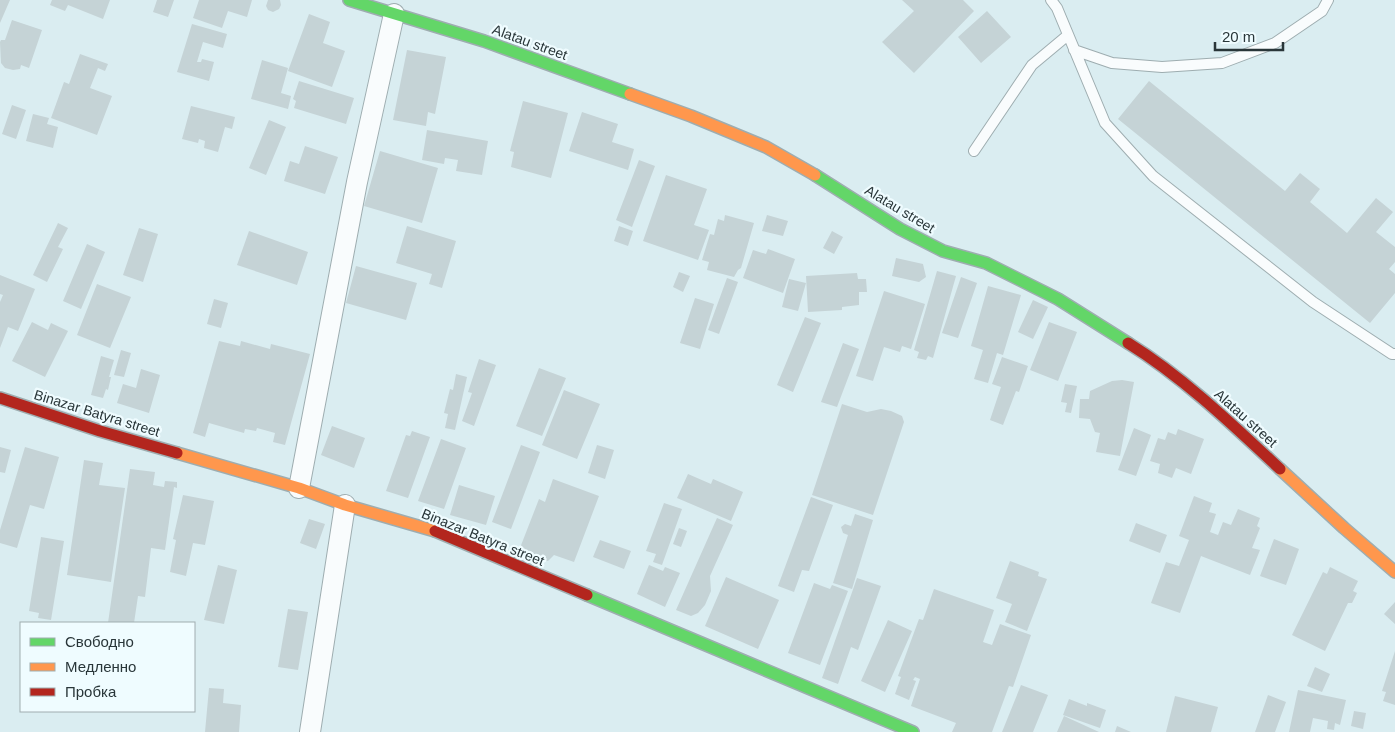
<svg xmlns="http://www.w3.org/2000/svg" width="1395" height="732" viewBox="0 0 1395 732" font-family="Arial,sans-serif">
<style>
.building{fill:#c5d3d6}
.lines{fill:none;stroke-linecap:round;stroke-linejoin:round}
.lane-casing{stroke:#9eadb0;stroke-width:12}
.street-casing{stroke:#9eadb0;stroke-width:22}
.fast-casing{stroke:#9eadb0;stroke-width:14}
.slow-casing{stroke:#9eadb0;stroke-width:14}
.jam-casing{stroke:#9eadb0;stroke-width:14}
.lane{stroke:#f9fcfd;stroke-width:10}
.street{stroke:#f9fcfd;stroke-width:20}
.fast{stroke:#63d668;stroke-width:11}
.slow{stroke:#ff974d;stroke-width:11}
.jam{stroke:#b3261e;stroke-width:11}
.labels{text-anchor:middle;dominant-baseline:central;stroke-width:4.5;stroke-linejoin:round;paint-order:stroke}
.street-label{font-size:14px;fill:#293639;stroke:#effcff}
</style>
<rect width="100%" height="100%" fill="#daedf1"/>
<!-- building -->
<path class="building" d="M0 0H10L0 23Z
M52 0H110L103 19 68 5 65 11 50 5Z
M157 0H174L168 17 153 12Z
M199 0H252L247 17 228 11 222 28 193 18Z
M268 0H280L281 5 279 9 273 12 268 10 266 6Z
M902 0H963L974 11 914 73 882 42 914 11Z
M987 11 1011 37 981 63 958 37Z
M309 14 330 22 323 43 345 51 332 87 288 71Z
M12 20 42 30 29 68 21 65 20 69 13 70 5 68 1 63 0 42 1 40H5Z
M192 24 227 34 223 48 203 42 197 62H201L202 59 214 62 209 81 177 72Z
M407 50 446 57 435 114 428 112 426 126 393 120Z
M80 54 108 64 105 71 98 68 90 88 112 96 97 135 51 118 64 82 69 84Z
M262 60 288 68 281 93 291 96 288 109 251 99Z
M299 81 354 98 346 124 294 108 296 101 293 99Z
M1149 81 1285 191 1300 173 1320 189 1310 202 1347 233 1376 198 1393 212 1376 232 1395 247V262L1389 269 1395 274V293L1370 323 1118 119Z
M523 101 568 113 551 178 511 167 514 152 510 151Z
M12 105 26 110 16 139 2 134Z
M191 106 235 117 232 129 225 127 218 152 204 148 205 141 199 139 198 143 182 139Z
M582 112 618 124 612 142 634 149 628 170 569 151Z
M33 114 49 118 47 124 58 127 53 148 26 141Z
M269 120 286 127 266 175 249 168Z
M427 130 488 141 482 175 456 171 458 160 445 158 444 164 422 160Z
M305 146 338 157 325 194 284 181 290 161 299 164Z
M380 151 438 168 422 223 364 206Z
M639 160 655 166 632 227 616 220Z
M666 175 707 189 694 225 709 230 698 260 643 241Z
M725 215 754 223 741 268 738 270 734 277 707 270 709 262 702 260 710 234 714 235 718 219 724 221Z
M767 215 788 221 783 236 762 231Z
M58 223 68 228 58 247 63 249 47 282 33 275Z
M407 226 456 241 442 288 429 284 432 274 396 263Z
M619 226 633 231 628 246 614 241Z
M139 228 158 234 143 282 123 275Z
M249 231 308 252 297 285 237 265Z
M832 231 843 237 834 254 823 248Z
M87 244 105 252 81 309 63 301Z
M768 249 795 259 783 293 743 278 753 250 766 254Z
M896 258 923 264 926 277 919 282 892 276Z
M356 266 417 283 406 320 346 303Z
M937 271 956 276 933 358 928 356 926 360 917 358 919 352 914 350Z
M679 272 690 276 683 292 673 287Z
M857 273 858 279H866L867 292H859V305L842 307V310L808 312 806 276Z
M0 275 35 289 18 331 8 327 0 348V302L3 295 0 294Z
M961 277 977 283 958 338 942 333Z
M727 278 738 282 719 334 708 330Z
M789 279 806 283 798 311 782 307Z
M97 284 131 297 110 348 77 335Z
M988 286 1021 295 1003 355 997 353 988 383 974 379 983 350 971 346Z
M884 291 925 304 911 349 902 346 900 352 884 347 873 381 856 376Z
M695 298 714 304 700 349 680 343Z
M214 299 228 303 221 328 207 324Z
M1033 300 1048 307 1033 339 1018 332Z
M805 317 821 323 793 392 777 385Z
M32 322 48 330 51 323 68 331 45 377 12 361Z
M1049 322 1077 332 1058 381 1030 370Z
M219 341 240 346 241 341 270 349 271 344 310 354 285 445 273 442 275 433 257 428 256 431 245 429 244 433 209 423 205 437 193 433Z
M843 343 859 349 837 407 821 402Z
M121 350 131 353 124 377 114 375Z
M101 356 114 360 109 377H111L108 390 106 389 103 398 91 395Z
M1002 357 1028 366 1019 392 1016 391 1003 425 990 420 1001 387 992 384Z
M479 359 496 365 474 426 462 421 472 393 468 392Z
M539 368 566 378 542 436 516 426Z
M141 369 160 375 149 413 117 403 123 384 136 388Z
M456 374 467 377 455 430 445 428 448 414 444 413 450 389 453 390Z
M1122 380 1134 382 1120 456 1096 452 1100 433 1095 432 1090 419 1079 418 1080 399H1089L1090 391 1112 381Z
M1065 384 1077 386 1071 413 1065 412 1067 403 1061 402Z
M564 390 600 404 577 459 542 445Z
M842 404 867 412 881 409 891 411 902 416 904 422 873 515 812 495Z
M332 426 365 438 354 468 321 455Z
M1134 428 1151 435 1136 476 1118 470Z
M1178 429 1204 439 1191 474 1176 468 1172 478 1158 473 1160 464 1150 461 1158 438 1165 440 1168 432 1176 435Z
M412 431 430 437 408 498 386 491 406 435 410 436Z
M441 439 466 448 444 509 418 501Z
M521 445 540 452 511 529 492 522Z
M597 445 614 450 605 479 588 473Z
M0 447 11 450 5 473 0 472Z
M25 447 59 457 44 509 30 505 17 548 0 543V530Z
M84 460 103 463 99 485 125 488 111 582 67 575Z
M130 469 155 472 153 485 164 487 165 481 177 482V488L174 487 165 550 151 548 145 597 138 596 134 623H108Z
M688 474 711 484 713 479 743 492 731 521 677 498Z
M553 479 599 496 574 562 554 555 548 561 537 560 518 553 539 499 545 502Z
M459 485 495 496 486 525 450 515Z
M183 495 214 501 205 545 193 543 186 576 170 572 176 540 173 539Z
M1194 496 1212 503 1209 512 1216 514 1210 532 1218 535 1223 522 1231 525 1238 509 1260 518 1257 526 1260 528 1252 548 1260 550 1250 575 1201 556 1180 613 1151 603 1166 562 1179 566 1189 540 1179 536Z
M811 497 833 505 809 571 802 570 794 592 778 586Z
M664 503 682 509 662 565 653 562 656 554 646 551Z
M855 514 873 520 852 589 833 583 848 535 843 533 841 527 845 524 851 526Z
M717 518 733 525 710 576 711 591 705 605 698 613 691 616 676 610Z
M309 519 325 524 316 549 300 543Z
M1136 523 1167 535 1160 553 1129 541Z
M679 528 687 531 681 547 673 544Z
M41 537 64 541 51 620 38 618 39 613 29 611Z
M1274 539 1299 549 1286 585 1260 576Z
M600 540 631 551 624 569 593 557Z
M1010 561 1039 572 1038 576 1047 579 1027 631 1005 622 1012 604 996 598Z
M218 565 237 570 224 624 204 620Z
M649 565 663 571 665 567 680 573 665 607 637 594Z
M1330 567 1358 581 1353 591 1357 593 1352 603H1348L1325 651 1292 635 1323 572 1327 574Z
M726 577 779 600 758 649 705 626Z
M857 578 881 586 858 650 851 647 838 684 822 678Z
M814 583 830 589 832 585 848 591 820 665 788 653Z
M934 589 994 610 983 642 992 645 1000 624 1031 635 1013 687 1009 686 992 732H952L956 723 911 706 920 679 915 677 913 680 916 681 909 700 895 694 901 677 898 676 919 619 923 620Z
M1395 602V624L1384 614Z
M288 609 308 612 298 670 278 667Z
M888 620 912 631 885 692 861 681Z
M1395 651V705L1383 701 1386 692 1382 691Z
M1315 667 1330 674 1322 692 1307 686Z
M1021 685 1048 695 1033 732H1002Z
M209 688 224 689 223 703 241 705 239 732H205Z
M1298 690 1346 700 1340 725 1335 723 1334 730 1327 729 1328 721 1313 718 1310 732H1289Z
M1268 695 1286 702 1275 732H1255Z
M1175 696 1218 707 1211 732H1166Z
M1069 699 1087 706V703L1106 710 1100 728 1063 715Z
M1354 711 1366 713 1363 729 1351 726Z
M1064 716 1099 732H1057Z
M1117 726 1131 732H1115Z"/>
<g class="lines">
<defs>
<path id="lane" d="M1051 0 1057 8 1105 123 1153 176 1313 302 1392 354H1395
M1074 50 1112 63 1162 67 1222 63 1275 43 1322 11 1328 0
M974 151 1032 65 1068 35"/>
<path id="street" d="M299 488 357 182 394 14
M310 732 345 505"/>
<path id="fast" d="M349 0 484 41 630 94
M815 175 900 229 943 251 986 263 1058 299 1128 343
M587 595 913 732"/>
<path id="slow" d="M630 94 691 116 766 147 815 175
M177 453 299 488 345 505 435 531
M1280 469 1344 528 1395 572"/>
<path id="jam" d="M1128 343C1183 377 1233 425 1280 469
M0 398 100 431 177 453
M435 531 587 595"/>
</defs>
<!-- lane casing -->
<use href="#lane" class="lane-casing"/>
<!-- street casing -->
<use href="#street" class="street-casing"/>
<!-- fast casing -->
<use href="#fast" class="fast-casing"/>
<!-- slow casing -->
<use href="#slow" class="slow-casing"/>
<!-- jam casing -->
<use href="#jam" class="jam-casing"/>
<!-- lane -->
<use href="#lane" class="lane"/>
<!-- street -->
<use href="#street" class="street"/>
<!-- fast -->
<use href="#fast" class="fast"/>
<!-- slow -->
<use href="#slow" class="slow"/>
<!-- jam -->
<use href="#jam" class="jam"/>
</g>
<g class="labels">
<!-- street labels -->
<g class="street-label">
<text transform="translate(530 42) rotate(20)">Alatau street</text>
<text transform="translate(900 209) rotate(31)">Alatau street</text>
<text transform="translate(97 413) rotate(17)">Binazar Batyra street</text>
<text transform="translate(1246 418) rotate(42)">Alatau street</text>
<text transform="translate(483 537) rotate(22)">Binazar Batyra street</text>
</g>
</g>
<!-- legend -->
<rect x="20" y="622" width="175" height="90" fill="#effcff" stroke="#a0adb0"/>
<rect x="30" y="638" width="25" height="8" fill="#63d668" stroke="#a0adb0"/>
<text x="65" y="647" font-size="15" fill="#293639">Свободно</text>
<rect x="30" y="663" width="25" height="8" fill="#ff974d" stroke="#a0adb0"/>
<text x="65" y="672" font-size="15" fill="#293639">Медленно</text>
<rect x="30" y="688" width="25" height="8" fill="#b3261e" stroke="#a0adb0"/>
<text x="65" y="697" font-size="15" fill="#293639">Пробка</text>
<!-- scale -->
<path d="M1215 42v8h68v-8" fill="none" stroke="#293639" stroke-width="2.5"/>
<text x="1222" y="42" font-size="15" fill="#293639" stroke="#effcff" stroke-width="4" paint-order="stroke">20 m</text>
</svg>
